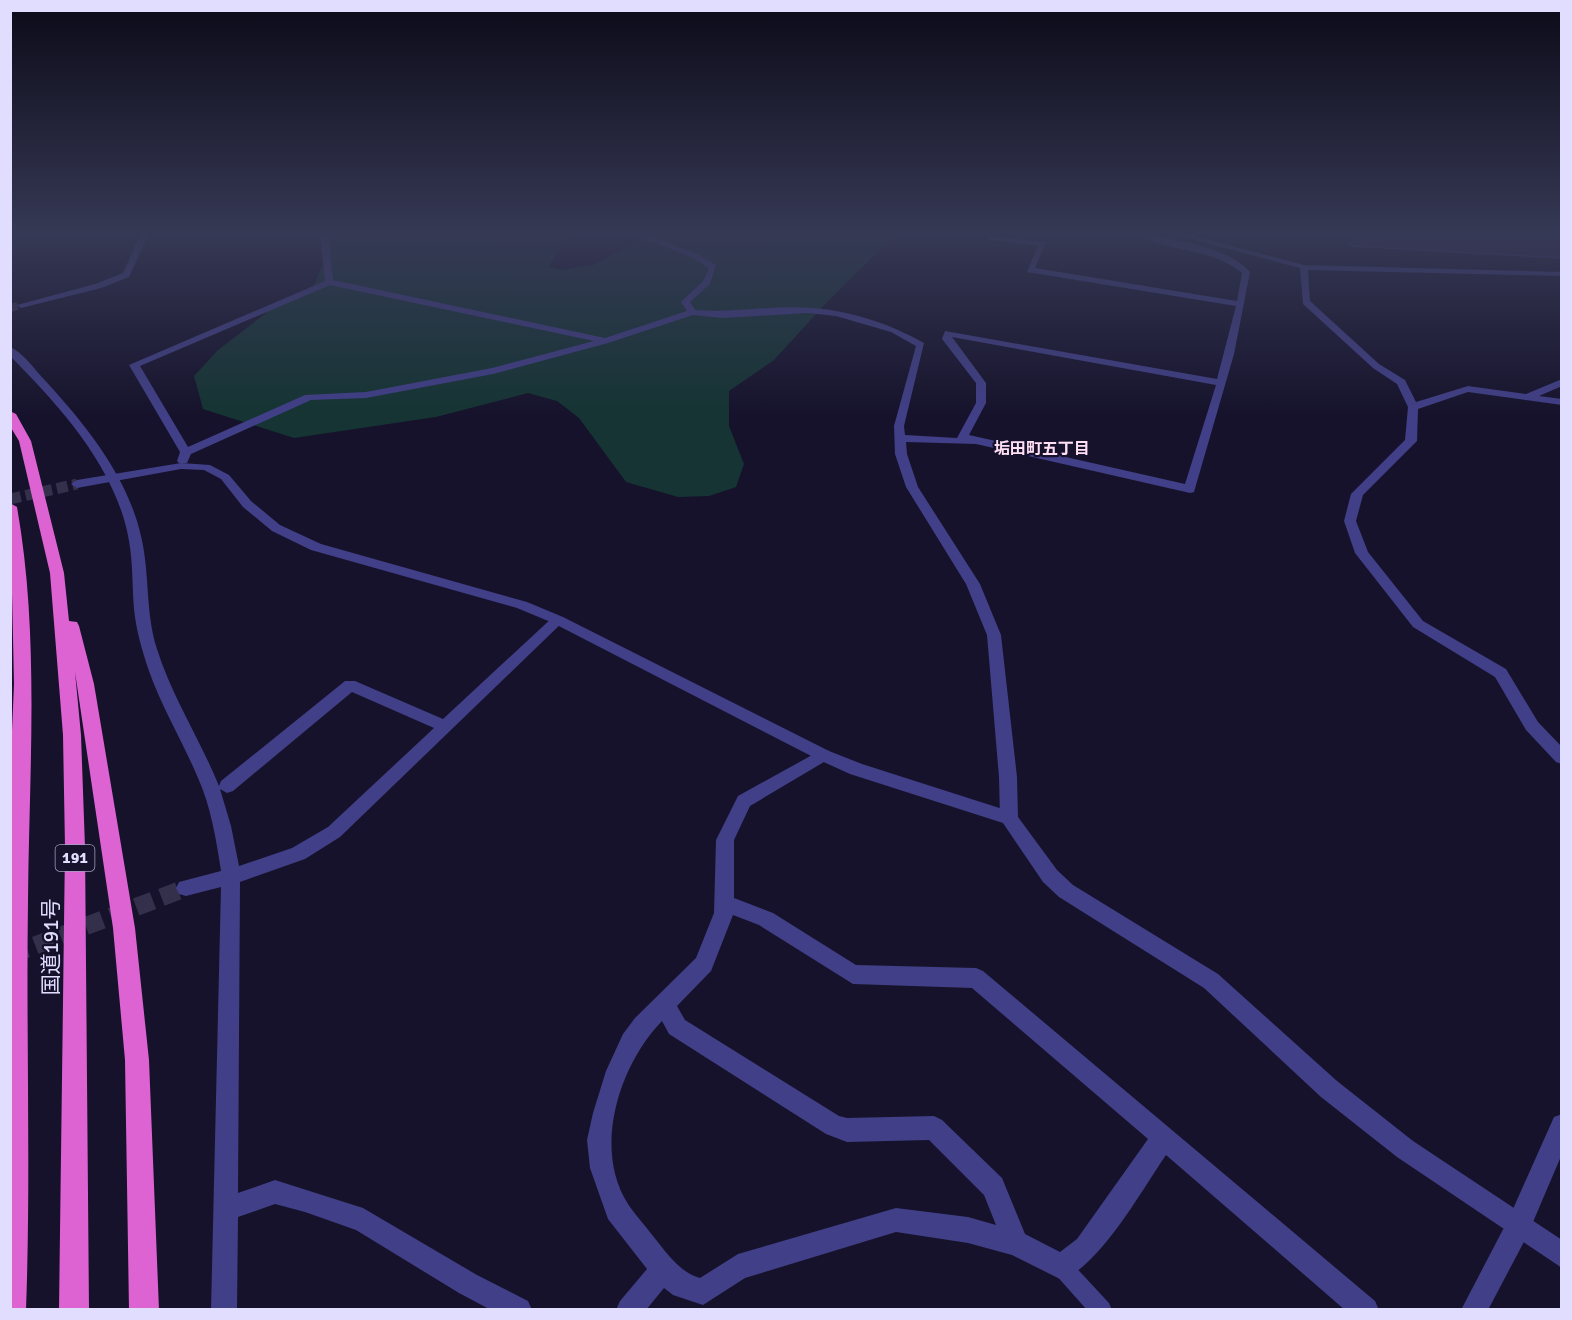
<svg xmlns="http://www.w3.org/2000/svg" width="1572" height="1320" viewBox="0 0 1572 1320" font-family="Signika,'Noto Sans JP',sans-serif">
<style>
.green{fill:#153433}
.building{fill:#271f4b;stroke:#3e3276;stroke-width:1.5}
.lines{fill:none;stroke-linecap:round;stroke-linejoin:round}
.minor-tunnel-far1{stroke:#34304b;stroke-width:8;stroke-dasharray:8 4.5;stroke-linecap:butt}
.minor-tunnel{stroke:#34304b;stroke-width:18;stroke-dasharray:18 9;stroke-linecap:butt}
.tertiary-tunnel{stroke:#34304b;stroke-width:11;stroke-dasharray:11 5;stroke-linecap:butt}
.service{fill:#413f87;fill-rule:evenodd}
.minor{fill:#413f87;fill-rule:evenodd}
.tertiary{fill:#413f87;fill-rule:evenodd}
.trunk{fill:#dd62d2;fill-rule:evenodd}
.labels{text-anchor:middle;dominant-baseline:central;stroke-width:4.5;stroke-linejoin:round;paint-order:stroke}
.far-neighbourhood-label{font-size:16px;font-weight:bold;fill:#fedff3;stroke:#16122b}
.shield{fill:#16122b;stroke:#a3a0bf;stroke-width:1.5}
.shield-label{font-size:16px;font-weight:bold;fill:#e0ddfe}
.near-street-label{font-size:21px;fill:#e0ddfe;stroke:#16122b}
</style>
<rect width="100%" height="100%" fill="#16122b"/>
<!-- green -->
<path class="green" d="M316 231H578L560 248 548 267 562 270 593 265 657 231 898 232 829 300 774 360 729 391V426L744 464 736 487 709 496 678 497 626 482 579 418 557 401 528 393 436 417 294 438 203 409 194 376 218 350 270 310 313 287 326 258Z"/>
<!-- building -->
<path class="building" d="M1433 231H1562V258L1353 246 1348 242H1353L1359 232 1439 236Z"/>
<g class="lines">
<!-- minor-tunnel-far1 -->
<path class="minor-tunnel-far1" d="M10 308 21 305"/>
<!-- minor-tunnel -->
<path class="minor-tunnel" d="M10 955 186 888"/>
<!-- tertiary-tunnel -->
<path class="tertiary-tunnel" d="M10 499 77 484"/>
<!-- service -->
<path class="service" d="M1062 1257 1069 1260 1109 1303 1112 1310H1087L1055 1274 1052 1267 1055 1260Z"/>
<!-- minor -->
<path class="minor" d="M142 231H150L129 277 101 288 21 308 17 305 95 284 123 273Z
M320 231H328L333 280 605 338 687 311 681 302 703 281 709 268 691 257 629 233 639 231 697 254 716 265 710 284 690 302 695 310C734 313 772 305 810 308 850 310 890 324 924 343L904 426 905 435 957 438 976 403V383L942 339 945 331 1217 379 1236 306 1027 272 1038 246 989 240 986 236 1046 242 1035 268 1237 301 1242 273C1208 245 1162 253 1130 231H1141C1176 244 1223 243 1250 272L1234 354 1194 492 1190 493 976 444 906 442 907 454 918 487 980 584 1001 635 1017 777 1018 818 1015 823 1009 825 1003 823 1000 818 999 777 987 635 966 584 906 487 895 454 894 426 916 346 891 332 836 316 808 313 723 318 693 315 608 343 493 374 366 398 311 400 191 454 187 463H179L177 461 180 452 129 365 325 281ZM330 285 594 341 492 368 366 392 305 395 188 447 140 366ZM952 337 1216 385 1185 484 969 435 986 403V383Z
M1162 231H1175L1304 265 1562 272V276L1308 270 1310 301 1379 364 1405 380 1416 402 1468 386 1526 394 1562 379V386L1539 396 1562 399V405L1468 392 1418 409 1417 441 1363 495 1356 521 1368 552 1423 621 1506 669 1538 722 1562 747V764L1556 762 1526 730 1495 677 1413 627 1355 553 1344 521 1351 494 1405 440 1408 407 1397 384 1373 368 1303 304 1300 268Z
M10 347C22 352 32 366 40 375 82 420 127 474 141 536 150 573 145 611 157 649 172 697 200 739 219 786L221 781 345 681H355L443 719 553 617H563L565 620 340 837 305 859 240 882 238 1193 275 1180 363 1208 477 1275 528 1301 532 1310H491L459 1293 356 1230 305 1212 275 1204 238 1217 237 1310H211L221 887 186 896 179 894 176 888 179 882 221 871C216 839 211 807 198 778 183 742 162 708 149 671 142 650 136 630 134 609 132 586 133 563 129 541 117 469 60 406 10 356ZM352 692 434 728 328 827 292 848 239 866 231 826 220 789 227 793 233 791Z
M823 749 829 751 831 755 829 759 750 806 734 840V898L773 913 856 965 976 968 983 971 1375 1301 1379 1310H1345L1166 1155C1141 1191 1102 1263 1062 1280L1012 1255 968 1243 896 1232 745 1278 703 1305 673 1295 664 1288 646 1310H616L620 1301 647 1269 608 1219 590 1168 587 1140 593 1113 606 1071 623 1034 635 1018 696 958 714 913 716 840 738 796ZM733 915 759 925 853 984 972 988 1148 1139 1077 1239 1060 1252 1025 1234 1002 1178 942 1120 934 1116 847 1118 839 1116 685 1020 677 1006 711 971ZM662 1021 669 1034 826 1134 847 1142 929 1140 984 1195 996 1225 968 1217 896 1208 738 1254 700 1278C679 1272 667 1253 653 1236 645 1225 635 1215 628 1204 592 1148 620 1064 662 1021Z
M1562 1114V1154L1527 1236 1488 1310H1461L1509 1218 1554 1117Z"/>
<!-- tertiary -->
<path class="tertiary" d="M181 463 210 465 229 475 251 501 280 525 321 544 527 602 563 617 829 751 862 764 1015 813 1057 870 1073 885 1218 974 1337 1081 1413 1141 1562 1240V1268L1397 1157 1321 1097 1204 988 1059 897 1043 882 1003 823 850 774 817 759 553 623 517 608 311 550 272 531 243 507 221 479 204 470 181 469 77 488 71 484 77 480Z"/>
<!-- trunk -->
<path class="trunk" d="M10 411 16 414 31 441 64 573 69 621 77 622 79 626 94 684 135 928 149 1060 159 1310H129L125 1060 113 928 75 672 81 735 85 847 89 1310H59L65 847 63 735 50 573 19 441 10 426Z
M10 503 17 507C40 636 29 771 28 901 26 1037 31 1173 26 1310H10V777L14 684Z"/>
</g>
<!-- sky -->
<linearGradient id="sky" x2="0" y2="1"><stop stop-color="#0c0a18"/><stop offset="0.56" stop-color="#363955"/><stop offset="1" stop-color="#363955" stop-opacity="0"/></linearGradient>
<rect width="1572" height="416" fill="url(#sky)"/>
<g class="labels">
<!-- far-neighbourhood labels -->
<g class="far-neighbourhood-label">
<text x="1042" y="449">垢田町五丁目</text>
</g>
<!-- shield labels -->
<rect class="shield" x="55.5" y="845" width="39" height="26" rx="4.5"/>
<g class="shield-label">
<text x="75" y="858">191</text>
</g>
<!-- near-street labels -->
<g class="near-street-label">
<text transform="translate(51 947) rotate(-90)">国道191号</text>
</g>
</g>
<!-- border -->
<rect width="1572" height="1320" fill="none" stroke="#e0ddfe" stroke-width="24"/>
</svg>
